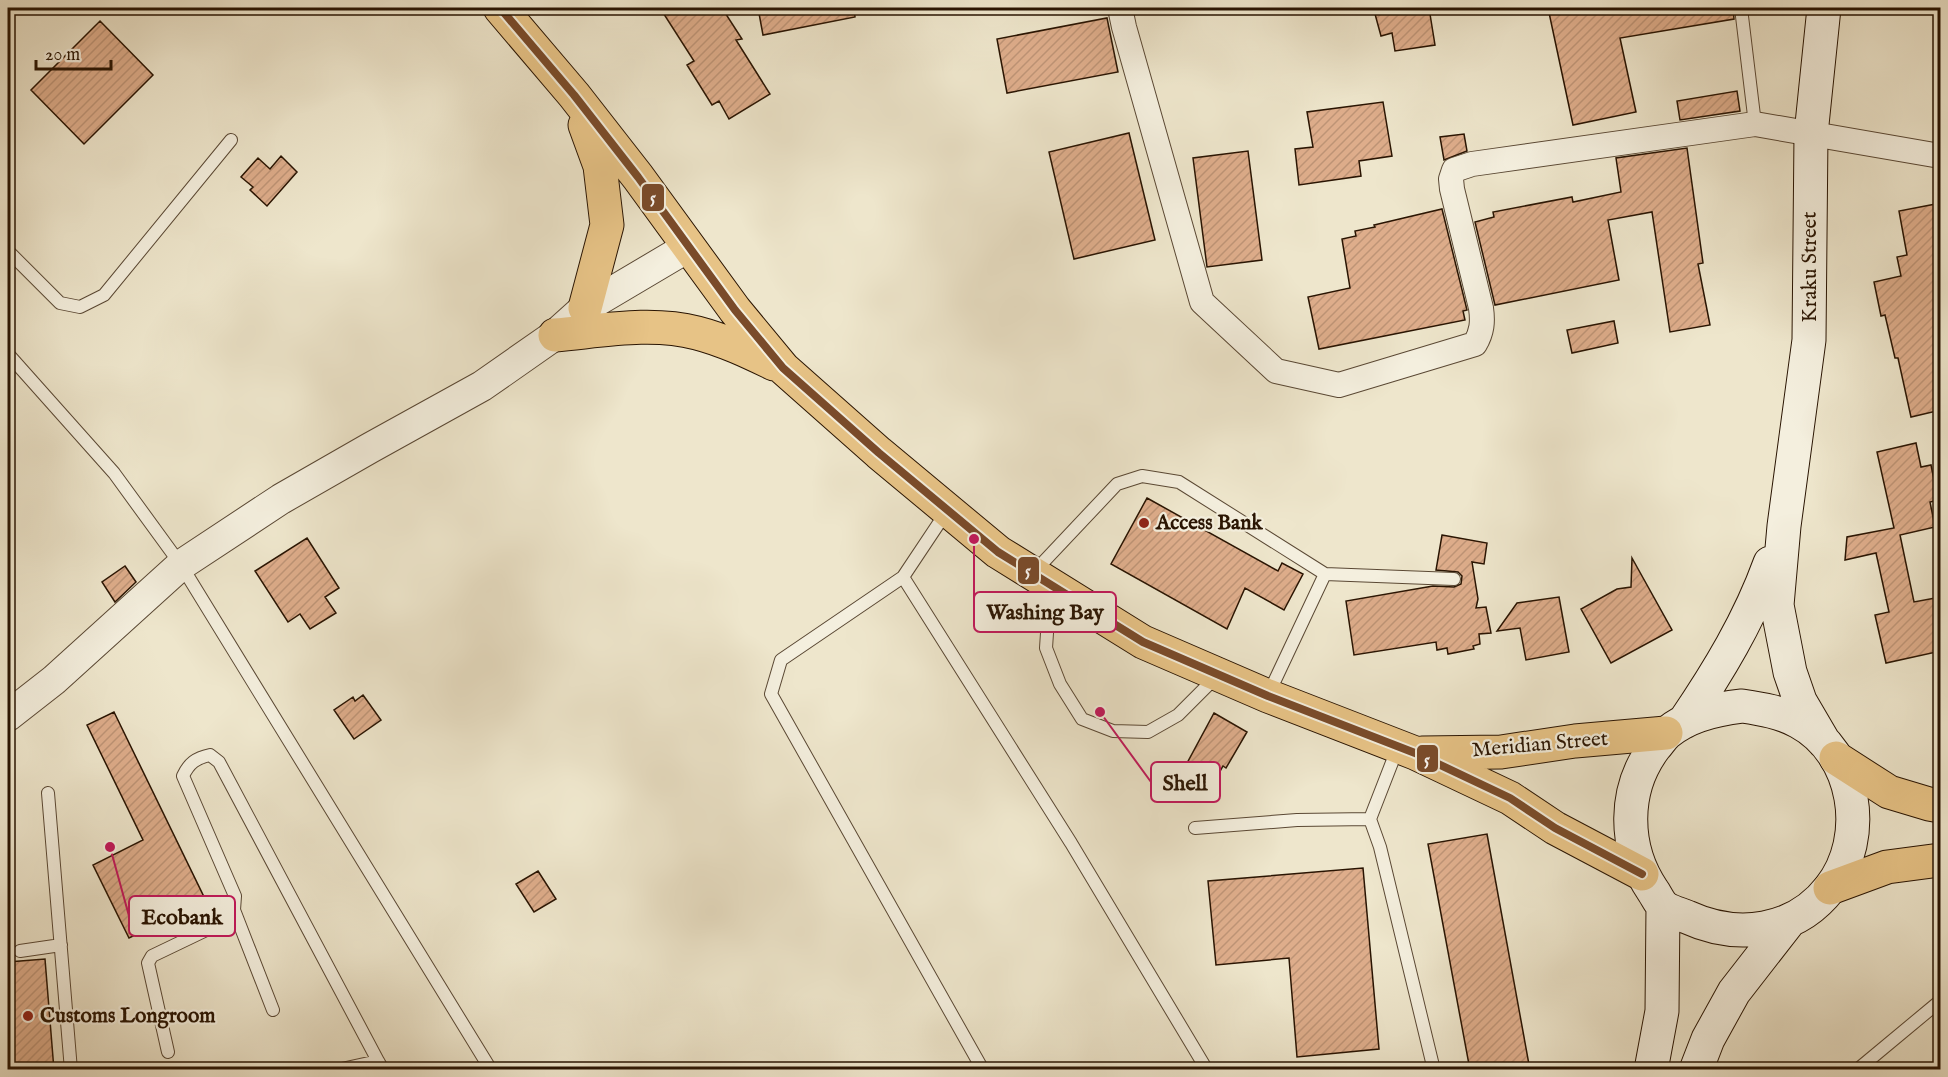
<svg xmlns="http://www.w3.org/2000/svg" width="1948" height="1077" viewBox="0 0 1948 1077" font-family="'IM FELL English',serif">
<style>
.building{fill:url(#building-hatch);stroke:#291402;stroke-width:1.5}
.lines{fill:none;stroke-linecap:round;stroke-linejoin:round}
.service-casing{stroke:#5a4834;stroke-width:14}
.minor-casing{stroke:#5a4834;stroke-width:26}
.tertiary-casing{stroke:#5a4834;stroke-width:32}
.secondary-casing{stroke:#291402;stroke-width:35}
.primary-casing{stroke:#291402;stroke-width:35}
.trunk-casing{stroke:#291402;stroke-width:35}
.service{stroke:#f4efde;stroke-width:12}
.minor{stroke:#f4efde;stroke-width:24}
.tertiary{stroke:#f4efde;stroke-width:30}
.secondary{stroke:#f4efde;stroke-width:33}
.primary{stroke:#e7c386;stroke-width:33}
.trunk{stroke:#e7c386;stroke-width:33}
.bus-1-casing{stroke:#f4efde;stroke-width:12}
.bus-1{stroke:#7a4b2a;stroke-width:8}
.poi-dot{fill:#8f2418;stroke:#f4efde;stroke-width:2}
.labels{text-anchor:middle;dominant-baseline:central;stroke-width:4.5;stroke-linejoin:round;paint-order:stroke}
.street-label{font-size:21px;fill:#291402;stroke:#f4efde}
.poi-label{font-size:21px;font-weight:bold;fill:#291402;stroke:#f4efde;text-anchor:start}
.leader{fill:none;stroke:#c2185b;stroke-width:2}
.callout-dot{fill:#c2185b;stroke:#f4efde;stroke-width:2}
.callout{fill:#f4efde;stroke:#c2185b;stroke-width:2}
.callout-label{font-size:22px;text-anchor:middle;font-weight:bold;fill:#291402}
.line-badge{stroke:#f4efde;stroke-width:2}
.badge-label{font-size:16px;text-anchor:middle;font-weight:bold;fill:#fff}
</style>
<defs>
<pattern id="building-hatch" width="6" height="6" patternUnits="userSpaceOnUse" patternTransform="scale(1.5)"><rect width="6" height="6" fill="#dead8b"/><path d="M-1 1l2-2M0 6l6-6M5 7l2-2" fill="none" stroke="#be9476"/></pattern>
</defs>
<rect width="100%" height="100%" fill="#eee6cc"/>
<filter id="stains"><feTurbulence type="fractalNoise" baseFrequency=".00333" numOctaves="4"/><feColorMatrix values="0 0 0 0 .2 0 0 0 0 .09 0 0 0 0 .02 0 0 0 .5 -.17"/></filter>
<radialGradient id="worn" r=".72"><stop offset=".6" stop-color="#630" stop-opacity="0"/><stop offset="1" stop-color="#630" stop-opacity=".3"/></radialGradient>
<!-- building -->
<path class="building" d="M660 8H722L742 39 736 40 770 94 729 119 719 101 712 105 687 65 694 61Z
M758 8H854L855 17 763 35Z
M1396 8H1429L1435 45 1395 51 1392 33 1381 36 1375 14Z
M1548 8H1733L1734 19 1620 38 1636 112 1573 125Z
M1107 18 1118 72 1007 93 997 39Z
M100 21 153 75 84 144 31 90Z
M1737 91 1740 111 1680 120 1677 101Z
M1383 102 1392 156 1359 161 1361 176 1299 185 1295 149 1313 147 1307 112Z
M1129 133 1155 240 1074 259 1049 152Z
M1464 134 1467 151 1444 160 1440 137Z
M1687 148 1703 263 1698 264 1710 325 1670 332 1652 212 1608 220 1619 280 1495 305 1475 222 1494 217 1493 212 1572 197 1573 202 1621 192 1616 158Z
M1248 151 1262 260 1207 267 1193 158Z
M281 156 297 172 267 206 250 190 253 187 241 177 258 158 270 169Z
M1941 203V410L1911 417 1898 358H1895L1885 315 1881 316 1874 282 1901 276 1897 257 1907 255 1899 211Z
M1442 209 1467 310 1463 311 1465 320 1319 349 1308 297 1350 288 1342 239 1356 236 1355 231 1375 227 1374 225Z
M1614 321 1618 343 1572 353 1567 330Z
M1916 443 1921 467 1931 465 1938 500 1930 502 1935 527 1900 535 1914 602 1941 597V651L1886 663 1875 615 1889 612 1876 553 1845 560 1847 537 1894 528 1877 452Z
M1147 498 1278 571 1282 563 1303 574 1284 610 1245 588 1227 629 1111 564Z
M1442 535 1487 543 1484 564 1472 562 1478 599 1476 608 1486 607 1491 633 1479 634 1480 644 1473 646 1474 649 1448 654 1447 648 1437 650 1436 642 1354 655 1346 601 1433 586 1454 587 1461 584 1462 576 1458 572 1436 570Z
M307 538 339 588 325 597 336 613 310 629 300 614 288 622 255 571Z
M1632 558 1672 630 1611 663 1581 609 1617 589 1631 587Z
M125 566 136 582 115 602 102 582Z
M1559 597 1569 652 1526 660 1520 628 1497 631 1517 603Z
M363 695 381 720 354 739 334 710 353 697 355 701Z
M114 712 206 901 129 938 93 865 143 840 87 725Z
M1214 713 1247 732 1226 768 1223 766 1218 775 1208 770 1205 776 1186 765Z
M1487 834 1530 1070H1470L1428 844Z
M1363 868 1379 1049 1297 1057 1289 958 1216 965 1208 881Z
M538 871 556 899 534 912 516 884Z
M45 959 54 1070H8V962Z"/>
<g class="lines">
<defs>
<path id="service" d="M1741 8 1755 124
M8 251 60 303 80 307 104 295 231 140
M8 354 114 473 181 565 491 1070
M947 511 903 577 1071 843 1207 1070
M1034 572 1117 484 1142 476 1179 482 1325 574 1454 579
M903 577 781 660 771 694 983 1070
M1050 588 1046 648 1060 684 1082 719 1113 731 1148 732 1178 715 1217 676
M1268 695 1325 574
M48 793 71 1070
M1370 819 1398 747
M1195 828 1297 820 1370 819 1380 847 1434 1070
M234 910 273 1010
M20 951 61 945
M8 953H9
M168 1052 148 963 152 956 225 921 234 910 235 896 183 776C189 763 196 758 210 755L219 762 378 1061
M337 1070 378 1061 383 1070
M1857 1070 1940 1001"/>
<path id="minor" d="M1120 8 1124 27 1202 302 1276 371 1339 385 1475 344C1482 332 1483 322 1481 308L1452 189 1451 179 1454 170 1472 164 1755 124 1940 156"/>
<path id="tertiary" d="M8 716 54 680 181 565 281 499 370 448 482 386 555 335 585 308 688 247"/>
<path id="secondary" d="M1742 706C1762 709 1781 712 1799 722 1856 753 1870 837 1830 888 1795 933 1737 940 1687 917 1680 914 1668 911 1663 906 1659 902 1656 895 1653 891 1623 847 1623 789 1655 747 1659 743 1662 737 1667 733 1688 715 1716 709 1742 706Z
M1684 722C1718 672 1749 621 1770 563
M1824 742 1800 701 1790 672 1777 605 1784 526 1809 340 1811 134 1824 8
M1651 1070 1662 1011 1663 907
M1696 1070 1708 1039 1734 992 1790 920"/>
<path id="primary" d="M500 8 574 95 638 177 735 310 783 368 879 453 998 552 1143 642 1268 696 1415 753 1510 798 1555 828 1642 874
M585 308 607 225 600 166 585 125
M555 335C601 331 651 321 697 333 724 340 749 352 774 364
M1422 753 1501 752 1575 741 1666 733"/>
<path id="trunk" d="M1836 758 1889 792 1929 804 1940 806
M1830 888 1887 867 1940 860"/>
</defs>
<!-- service casing -->
<use href="#service" class="service-casing"/>
<!-- minor casing -->
<use href="#minor" class="minor-casing"/>
<!-- tertiary casing -->
<use href="#tertiary" class="tertiary-casing"/>
<!-- secondary casing -->
<use href="#secondary" class="secondary-casing"/>
<!-- primary casing -->
<use href="#primary" class="primary-casing"/>
<!-- trunk casing -->
<use href="#trunk" class="trunk-casing"/>
<!-- service -->
<use href="#service" class="service"/>
<!-- minor -->
<use href="#minor" class="minor"/>
<!-- tertiary -->
<use href="#tertiary" class="tertiary"/>
<!-- secondary -->
<use href="#secondary" class="secondary"/>
<!-- primary -->
<use href="#primary" class="primary"/>
<!-- trunk -->
<use href="#trunk" class="trunk"/>
<defs>
<path id="bus-1" d="M500 8 574 95 638 177 735 310 783 368 879 453 998 552 1143 642 1268 696 1415 753 1510 798 1555 828 1642 874"/>
</defs>
<!-- bus-1 casing -->
<use href="#bus-1" class="bus-1-casing"/>
<!-- bus-1 -->
<use href="#bus-1" class="bus-1"/>
</g>
<!-- markers -->
<g class="poi-dot">
<circle cx="1144" cy="523" r="6"/>
<circle cx="28" cy="1016" r="6"/>
</g>
<g class="labels">
<!-- street labels -->
<g class="street-label">
<text transform="translate(1810 267) rotate(-90)">Kraku Street</text>
<text transform="translate(1540 745) rotate(-5)">Meridian Street</text>
</g>
<!-- poi labels -->
<g class="poi-label">
<text x="1156" y="523">Access Bank</text>
<text x="40" y="1016">Customs Longroom</text>
</g>
</g>
<!-- callouts -->
<path class="leader" d="M974 539L974 612M1100 712L1151 782M110 847L129 916"/>
<g class="callout-dot">
<circle cx="974" cy="539" r="6"/>
<circle cx="1100" cy="712" r="6"/>
<circle cx="110" cy="847" r="6"/>
</g>
<g class="callout">
<rect x="974" y="592" width="142" height="40" rx="6"/>
<rect x="1151" y="762" width="69" height="40" rx="6"/>
<rect x="129" y="896" width="106" height="40" rx="6"/>
</g>
<g class="callout-label">
<text x="1045" y="619">Washing Bay</text>
<text x="1185" y="790">Shell</text>
<text x="182" y="924">Ecobank</text>
</g>
<g class="line-badge">
<rect x="641" y="183" width="24" height="29" rx="6" fill="#7a4b2a"/>
<rect x="1017" y="556" width="23" height="29" rx="6" fill="#7a4b2a"/>
<rect x="1416" y="744" width="23" height="29" rx="6" fill="#7a4b2a"/>
</g>
<g class="badge-label">
<text x="653" y="203">5</text>
<text x="1028" y="576">5</text>
<text x="1427" y="765">5</text>
</g>
<!-- margin -->
<rect width="1948" height="1077" fill="none" stroke="#eee6cc" stroke-width="30"/>
<rect x="9" y="9" width="1930" height="1059" fill="none" stroke="#291402" stroke-width="3"/>
<rect x="15" y="15" width="1918" height="1047" fill="none" stroke="#291402" stroke-width="1.5"/>
<!-- scale -->
<path d="M36 60v9h75v-9" fill="none" stroke="#291402" stroke-width="3"/>
<text x="45" y="60" font-size="18" fill="#291402" stroke="#f4efde" stroke-width="4.5" paint-order="stroke">20 m</text>
<rect width="100%" height="100%" filter="url(#stains)"/>
<rect width="100%" height="100%" fill="url(#worn)"/>
</svg>
